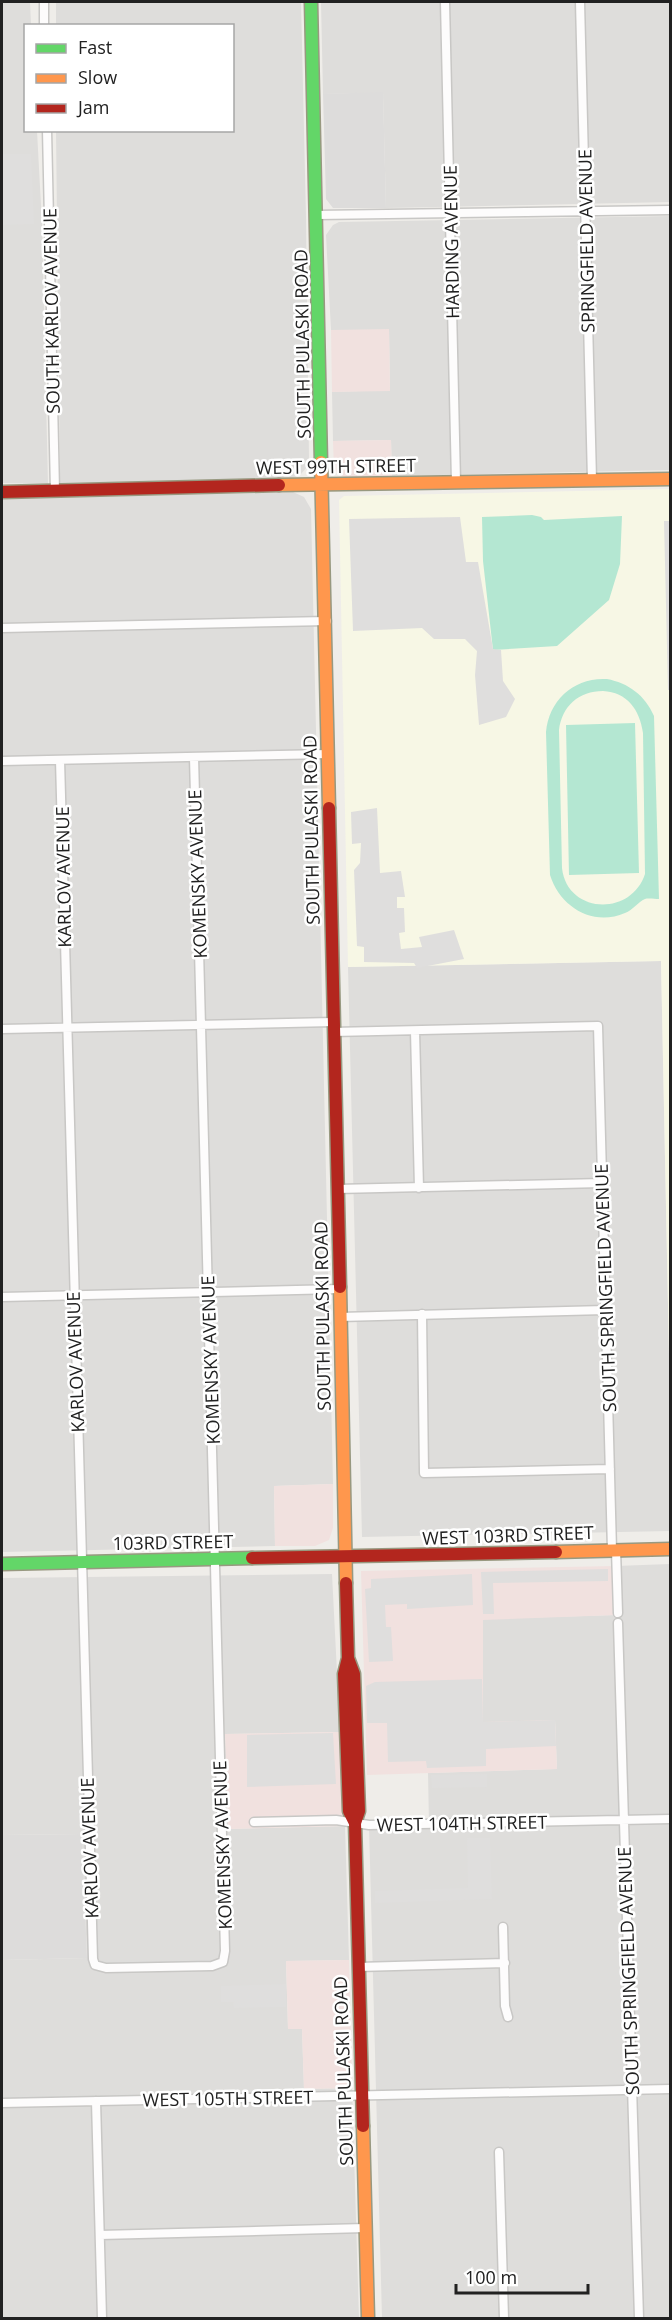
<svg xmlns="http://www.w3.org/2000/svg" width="672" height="2320" viewBox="0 0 672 2320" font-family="'Open Sans',sans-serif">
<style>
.residential{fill:#dedddb}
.commercial{fill:#f1e1df}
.education{fill:#f7f7e5}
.religious{fill:#dddcdb}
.pitch{fill:#b4e7d2;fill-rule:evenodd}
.parking{fill:#dfdedd}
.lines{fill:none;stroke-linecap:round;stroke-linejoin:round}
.street-casing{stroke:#c8c7c5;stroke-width:11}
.fast-casing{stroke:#989980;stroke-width:15}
.slow-casing{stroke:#989980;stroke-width:15}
.jam-casing{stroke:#989980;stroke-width:15}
.street{stroke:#fdfcfc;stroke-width:8}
.fast{stroke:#63d668;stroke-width:12}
.slow{stroke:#ff974d;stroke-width:12}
.jam{stroke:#b3261e;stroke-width:12}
.labels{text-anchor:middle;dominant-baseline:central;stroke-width:5;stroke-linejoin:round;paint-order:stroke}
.street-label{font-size:18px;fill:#212121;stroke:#fff}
</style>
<rect width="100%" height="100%" fill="#efede9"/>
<!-- residential -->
<path class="residential" d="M2 2H30L31 25 26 26V130L37 131 42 224 48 484 2 483Z
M56 2H301L306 217 309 460 307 467 301 474 290 479 60 483 56 131 232 130V26L56 25Z
M321 2H670V202L386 208 383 93 323 94Z
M670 216V470L392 476 391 440 333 441 332 392 390 390 389 330H331L326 235 333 225 339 222Z
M293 492 304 497 311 509 333 1484 274 1486 275 1546 2 1552V499Z
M661 961 670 1403V1531L362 1537 348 967Z
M670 1564V2318H382L369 1825 429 1824 428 1773 557 1769 555 1720 483 1723V1619L616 1615V1566Z
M332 1574 340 1732 225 1734 228 1829 345 1826 349 1960 286 1961 288 2029H302L304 2089 352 2088 359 2318H2V1960L87 1958 82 1834 2 1835V1578Z"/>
<!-- commercial -->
<path class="commercial" d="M389 329 390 391 332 392 331 330Z
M391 440 392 476 344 477 334 470 333 441Z
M333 1484V1528L329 1540 315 1546H275L274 1486Z
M616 1566V1615L483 1620V1722L555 1720 557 1769 367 1775 361 1571Z
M340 1732 345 1826 228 1829 225 1734Z
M349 1960 352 2088 304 2089 302 2029H288L286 1961Z"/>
<!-- education -->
<path class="education" d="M670 489V1403L661 961 348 967 339 500 344 496Z"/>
<!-- religious -->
<path class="religious" d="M383 92 386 208H333L326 199 323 94Z
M82 1834 87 1958 2 1960V1835Z"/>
<!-- pitch -->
<path class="pitch" d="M532 515 541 517 544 520 622 516 620 564 609 600 557 646 493 650 483 561 482 517Z
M607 679C628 683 645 695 654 716L659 899C655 899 648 898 645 899 638 902 633 910 625 913 593 927 560 907 550 875L546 732C549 700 574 677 607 679ZM603 691C627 692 640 710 643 733L645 874C631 917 567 914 562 868L559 730C562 706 579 691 603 691Z
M635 723 639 873 569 875 566 725Z"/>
<!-- parking -->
<path class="parking" d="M2 154H31L34 224 2 225Z
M460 517 466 562H478L493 649 501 650 503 681 515 699 506 717 479 725 475 675 477 651 465 639H434L422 628 353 631 349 519Z
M664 521H670V690H668Z
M377 808 380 873 401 871 405 897H397V908H404L405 932 399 933 401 949 422 947 419 937 454 930 464 959 417 968 414 963 364 962V947L357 946 354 870 360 863 361 843 352 844 351 812Z
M608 1569V1581L493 1583 494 1614H483L481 1572Z
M472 1574 473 1605 407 1609V1604L385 1605 386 1627H391L393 1661 369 1662 365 1589 371 1588V1579Z
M482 1679 483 1722 555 1720 556 1746 486 1749V1766L427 1768 426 1761 388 1762 387 1723H367L366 1686 375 1682Z
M333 1733 336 1784 247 1787V1735Z
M487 1774V1787L432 1788 431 1775Z
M467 1838H490L492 1899 375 1903V1891L468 1888Z
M286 1984V2007L234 2008 233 2002H221V1986Z"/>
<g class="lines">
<defs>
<path id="street" d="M44 2V26
M445 2 456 482
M580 2 592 480
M47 130 55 491
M317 215 670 210
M2 628 327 621
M60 760 93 1959 95 1965 106 1968 212 1966 223 1962 225 1951 194 757
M2 761 328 754
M2 1029 333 1022
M415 1031 419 1188
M333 1032 598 1026 612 1550
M337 1189 602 1183
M2 1297 339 1289
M422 1314 424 1473 610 1469
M340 1317 605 1310
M616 1550 618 1613
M618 1623 639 2318
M254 1822 336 1820 369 1825 670 1819
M503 1927 505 2006 508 2017
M358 1967 505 1963
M96 2101 102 2318
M2 2103 670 2089
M499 2152 504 2318
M100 2235 365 2228"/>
<path id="fast" d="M311 2 321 462
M2 1564 252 1558"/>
<path id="slow" d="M321 462 329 808
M279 485 670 479
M340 1287 346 1583
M556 1552 670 1549
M363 2126 368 2318"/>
<path id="jam" d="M2 492 279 485
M329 808 340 1287
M252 1558 556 1552
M346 1583 348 1658 344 1674 349 1811 355 1823
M348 1658 354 1674 359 1811 355 1823 363 2126"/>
</defs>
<!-- street casing -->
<use href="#street" class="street-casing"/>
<!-- fast casing -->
<use href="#fast" class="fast-casing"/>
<!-- slow casing -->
<use href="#slow" class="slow-casing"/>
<!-- jam casing -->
<use href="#jam" class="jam-casing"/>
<!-- street -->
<use href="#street" class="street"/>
<!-- fast -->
<use href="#fast" class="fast"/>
<!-- slow -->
<use href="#slow" class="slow"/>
<!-- jam -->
<use href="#jam" class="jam"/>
</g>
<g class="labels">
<!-- street labels -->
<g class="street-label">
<text transform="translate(586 241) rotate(-91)">SPRINGFIELD AVENUE</text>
<text transform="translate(451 242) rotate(-91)">HARDING AVENUE</text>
<text transform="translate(51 311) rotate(-91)">SOUTH KARLOV AVENUE</text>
<text transform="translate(302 344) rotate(-91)">SOUTH PULASKI ROAD</text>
<text transform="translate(336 466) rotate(-1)">WEST 99TH STREET</text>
<text transform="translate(311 830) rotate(-91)">SOUTH PULASKI ROAD</text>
<text transform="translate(197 874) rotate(-92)">KOMENSKY AVENUE</text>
<text transform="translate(63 877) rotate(-91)">KARLOV AVENUE</text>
<text transform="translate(605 1288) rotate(-92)">SOUTH SPRINGFIELD AVENUE</text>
<text transform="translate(322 1316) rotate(-91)">SOUTH PULASKI ROAD</text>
<text transform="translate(210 1360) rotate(-92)">KOMENSKY AVENUE</text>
<text transform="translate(75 1362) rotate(-92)">KARLOV AVENUE</text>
<text transform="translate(508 1535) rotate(-2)">WEST 103RD STREET</text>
<text transform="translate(173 1542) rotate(-1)">103RD STREET</text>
<text transform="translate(462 1823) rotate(-1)">WEST 104TH STREET</text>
<text transform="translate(222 1845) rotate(-92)">KOMENSKY AVENUE</text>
<text transform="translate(89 1848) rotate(-92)">KARLOV AVENUE</text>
<text transform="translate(628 1971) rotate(-92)">SOUTH SPRINGFIELD AVENUE</text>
<text transform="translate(343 2071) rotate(-92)">SOUTH PULASKI ROAD</text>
<text transform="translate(228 2098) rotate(-1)">WEST 105TH STREET</text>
</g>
</g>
<!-- border -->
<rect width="672" height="2320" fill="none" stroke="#212121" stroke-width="6"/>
<!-- legend -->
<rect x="24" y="24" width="210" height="108" fill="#ffffff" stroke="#a6a6a6" stroke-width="1.5"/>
<rect x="36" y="44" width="30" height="9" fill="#63d668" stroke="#a6a6a6" stroke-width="1.5"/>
<text x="78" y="54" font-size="18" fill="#212121">Fast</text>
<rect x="36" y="74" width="30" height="9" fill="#ff974d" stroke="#a6a6a6" stroke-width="1.5"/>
<text x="78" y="84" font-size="18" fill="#212121">Slow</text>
<rect x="36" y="104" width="30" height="9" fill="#b3261e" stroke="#a6a6a6" stroke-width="1.5"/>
<text x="78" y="114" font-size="18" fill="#212121">Jam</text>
<!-- scale -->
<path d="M456 2284v9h132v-9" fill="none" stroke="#212121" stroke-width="3"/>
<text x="465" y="2284" font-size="18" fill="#212121" stroke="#ffffff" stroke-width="4.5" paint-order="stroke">100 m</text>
</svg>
